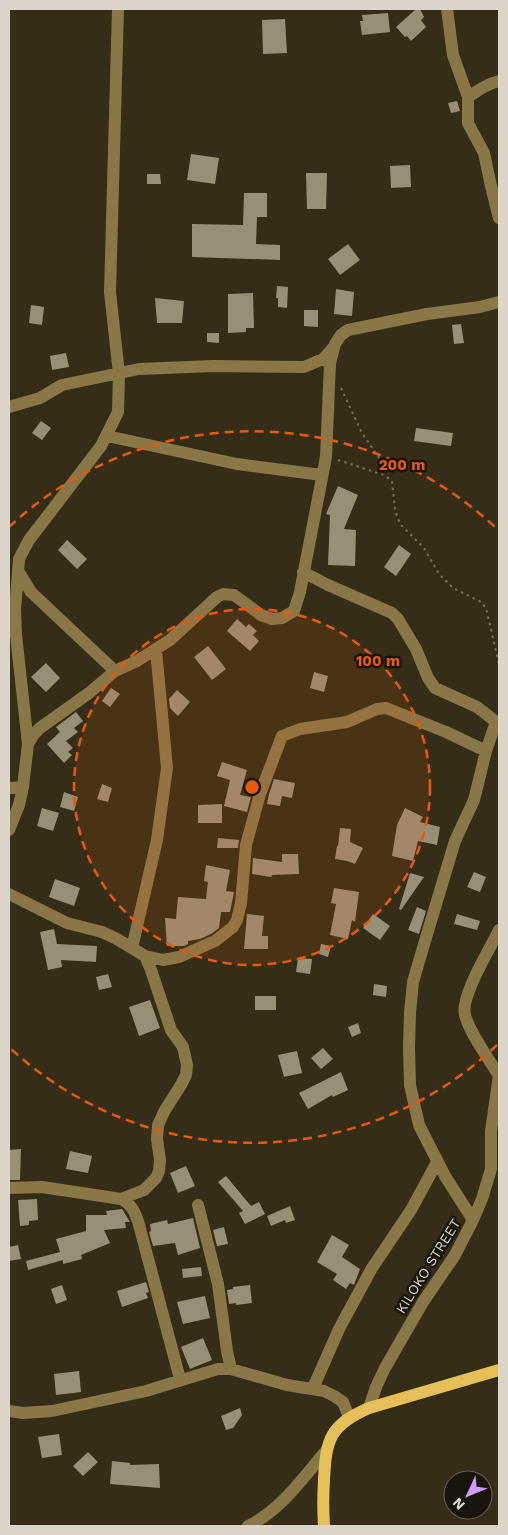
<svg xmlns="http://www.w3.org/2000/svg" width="508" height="1535" viewBox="0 0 508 1535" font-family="'Work Sans',sans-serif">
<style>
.building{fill:#998f77}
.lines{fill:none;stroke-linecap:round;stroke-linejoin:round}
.path{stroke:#78715f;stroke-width:2;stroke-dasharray:2.5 4;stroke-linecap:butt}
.minor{stroke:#897748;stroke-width:12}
.major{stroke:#e5bf58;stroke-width:12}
.ring{fill:none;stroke:#e8590c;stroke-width:2.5;stroke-dasharray:9 6}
.labels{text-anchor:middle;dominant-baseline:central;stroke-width:5;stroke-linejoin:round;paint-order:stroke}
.street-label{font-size:14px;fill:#dbd6c9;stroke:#19150c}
.centre{fill:#e8590c;stroke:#19150c;stroke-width:2.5}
.ring-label{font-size:15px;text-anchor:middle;font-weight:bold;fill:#e8590c;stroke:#19150c;stroke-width:5;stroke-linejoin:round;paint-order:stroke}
</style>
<rect width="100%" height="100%" fill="#352d17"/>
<!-- building -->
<path class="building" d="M416 9H420L424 17 421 20 426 27 411 41 407 36 405 37 396 27Z
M388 13 390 32 362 35 360 21H363L362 15Z
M285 19 287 53 263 54 262 20Z
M457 101 460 111 451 113 448 103Z
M191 154 219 158 215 184 187 180Z
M410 165 411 187 391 188 390 166Z
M306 173H327L326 209H307Z
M147 174H160L161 184H147Z
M244 193H267V217H257L256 244 280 245V260L192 257V224L243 225Z
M348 244 360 260 340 275 328 259Z
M277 286 288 287 287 308 278 307V298H276Z
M336 289 354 292 352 316 334 314Z
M253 293 254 328H246V332L228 333V294Z
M155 298 184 301 182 323H157Z
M31 305 44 307 42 325 29 323Z
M304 310H318V327L304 326Z
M461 324 464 343 454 344 452 325Z
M207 333H219V343L207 342Z
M66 353 69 367 52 370 50 356Z
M41 421 51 428 42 440 32 433Z
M416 428 453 433 451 446 414 441Z
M338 486 358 495 344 529 356 530 355 566 328 565 330 515 326 514Z
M67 540 87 559 77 569 58 550Z
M399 545 411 554 396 576 384 567Z
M237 619 246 627 249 624 257 631 253 635 259 641 250 651 227 631Z
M208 646 226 669 212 680 194 657Z
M46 663 60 678 46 692 31 677Z
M314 672 328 676 324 692 310 688Z
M111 688 120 694 110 707 102 701Z
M177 690 190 702 178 716 170 708 169 699Z
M76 712 83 721 74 728 78 732 66 741 73 748 68 752 72 755 64 763 47 744 60 732 56 727Z
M222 762 247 770 240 795 251 797 247 812 224 806 230 780 217 776Z
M274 779 295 783 292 798 282 796 280 806 267 804 269 794Z
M102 784 112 788 108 802 97 799Z
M64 792 78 797 74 811 60 807Z
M222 804V823H198V805Z
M42 808 59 813 53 831 37 826Z
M405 808 423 817 420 822 440 827 437 845 418 841 413 861 392 856 397 825Z
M340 828 351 829 350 842 363 848 355 864 347 861 335 859 337 846H338Z
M218 838 239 840 238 848H217Z
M282 854H298L299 874 272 875 271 877 252 874 253 858 282 862Z
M206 865 230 870 226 891 234 892 230 912H221L219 928 211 934 200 939 188 941V944L184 946H167L165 918 176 919 178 897 206 899 208 882 204 881Z
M474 872 486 877 480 892 467 887Z
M410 873 424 877 401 910 399 909Z
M55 879 80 888 74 906 49 897Z
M334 888 359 892 355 922 352 920 348 939 330 935 336 904 331 903Z
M417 907 426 911 419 934 408 930Z
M247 914 264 916 262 936H268V949H244Z
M373 914 390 926 380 940 363 928Z
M457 914 480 921 477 930 454 924Z
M54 929 57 944 97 946 96 962 61 960 62 967 48 970 40 932Z
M321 944 331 946 328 957 319 954Z
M298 958 312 959 310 974 296 972Z
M108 974 112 987 99 990 96 977Z
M374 984 387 986 386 997 373 995Z
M255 996H276V1010H255Z
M150 1000 160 1028 139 1036 129 1007Z
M358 1023 361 1033 352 1037 348 1027Z
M323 1048 333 1059 321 1069 311 1058Z
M297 1051 302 1073 284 1077 278 1055Z
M341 1072 348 1090 333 1097 332 1095 308 1109 299 1093Z
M21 1149 20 1180H9V1150Z
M70 1151 92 1156 88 1173 66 1169Z
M186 1166 195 1186 178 1193 170 1173Z
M226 1176 251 1206 259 1202 265 1214 245 1224 239 1213 243 1211 218 1182Z
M37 1199 38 1220 29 1221V1225L20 1226 18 1200Z
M290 1206 295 1220 286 1223 285 1220 271 1226 267 1216Z
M122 1209 130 1222H125L126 1228 104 1230 110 1243 81 1255 82 1259 63 1264V1260L28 1270 26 1261 60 1252 56 1239 86 1231V1215H107L106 1211Z
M193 1218 200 1248 178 1255 175 1243 153 1246 149 1232 151 1231 150 1224 167 1220 168 1224Z
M224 1227 228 1244 217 1246 213 1230Z
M332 1235 349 1245 342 1257 360 1269 354 1285 350 1283 346 1289 333 1280 337 1274 317 1262Z
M18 1245 21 1259 9 1261V1247Z
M201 1267 202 1276 183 1278 182 1269Z
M146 1282 149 1292 146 1293 148 1298 122 1307 117 1291Z
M62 1285 67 1300 56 1304 51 1289Z
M250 1285 252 1303 236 1305V1303L229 1304 227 1290 233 1289V1287Z
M205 1296 210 1318 183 1324 177 1302Z
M203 1338 212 1360 190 1369 181 1347Z
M79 1371 81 1392 56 1395 54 1374Z
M240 1408 242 1415 233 1428 226 1430 221 1416Z
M59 1434 62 1455 42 1458 38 1437Z
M88 1452 98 1462 83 1476 73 1466Z
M112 1461 130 1463V1465L159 1464 160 1488 110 1484Z"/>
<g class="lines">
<!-- path -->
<path class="path" d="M341 388 362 433 379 458 384 475
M338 460 384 475 392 481 395 510 400 524 424 548 439 574 453 588 481 602 486 608 499 664"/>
<!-- minor -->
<path class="minor" d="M447 9 453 55 468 97
M499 81C487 84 478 90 468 97V123L484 153 491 186 499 218
M9 407 40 398 62 385 139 369 213 366 304 367 323 359 333 348
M107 436 237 464 322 475
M18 571 31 592 115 671
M303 572 328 585 392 613 398 619 416 649 428 678 435 688 477 707 499 724
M28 744 34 734 40 728 89 693 115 671 137 661 170 640 217 597 223 594 234 595 261 615 272 619 282 618 294 611 300 592 326 457 330 363 335 344 341 335 348 330 427 314 480 307 499 302
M9 788 23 787
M9 830 19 805 23 787 28 744 16 635 15 610 19 559 29 540 101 446 118 412 119 374 110 292 118 9
M9 894 67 923 102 932 117 939 145 956 151 970 171 1030 183 1047 187 1065 186 1075 181 1085 165 1110 158 1125 157 1139 160 1160 159 1171 156 1178 144 1190 121 1199
M132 948 157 840 167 768 156 650
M145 956 163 960 179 957 215 941 233 927 237 920 241 903 246 845 260 794 282 736 300 729 347 722 377 709 386 708 446 732 486 751
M499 1076C489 1059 470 1034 465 1015 460 997 490 949 499 930
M9 1188 42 1187 121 1199C131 1204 134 1210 138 1221L180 1379
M198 1205 218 1284 227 1351 231 1369
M473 1220 445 1176 419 1125 410 1085 409 1047 410 1013 413 982 425 941 455 841 474 800 486 751 496 722
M313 1388 339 1329 372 1268 411 1210 437 1162
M369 1408 376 1387 385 1368 423 1302 455 1255 473 1220 482 1199 491 1169V1131L499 1075
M9 1411 23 1413 52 1411 146 1391 218 1369H231L287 1385 324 1391 334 1396 343 1402 349 1417
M248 1526C281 1510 302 1479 326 1451"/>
<!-- major -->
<path class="major" d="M324 1526C323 1511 323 1496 324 1480 326 1439 330 1425 369 1408L499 1370"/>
</g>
<!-- distance rings -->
<circle cx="252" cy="787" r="178" fill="#e8590c" fill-opacity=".12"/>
<g class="ring">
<circle cx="252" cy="787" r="178"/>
<path d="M497 1045A356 356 0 0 1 9 1047M9 527A356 356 0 0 1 497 529"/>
</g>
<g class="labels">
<!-- street labels -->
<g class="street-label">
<text transform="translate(428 1266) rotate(-58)">KILOKO STREET</text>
</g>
</g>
<circle cx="252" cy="787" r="8" class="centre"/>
<g class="ring-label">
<text x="402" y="470">200 m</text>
<text x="378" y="666">100 m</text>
</g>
<!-- border -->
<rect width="508" height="1535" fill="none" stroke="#dbd6c9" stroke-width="20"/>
<!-- north arrow -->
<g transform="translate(468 1495) rotate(226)"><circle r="24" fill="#19150c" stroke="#676258"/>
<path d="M0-4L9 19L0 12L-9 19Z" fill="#d09dfe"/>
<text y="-8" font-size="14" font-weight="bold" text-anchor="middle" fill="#dbd6c9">N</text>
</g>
</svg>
